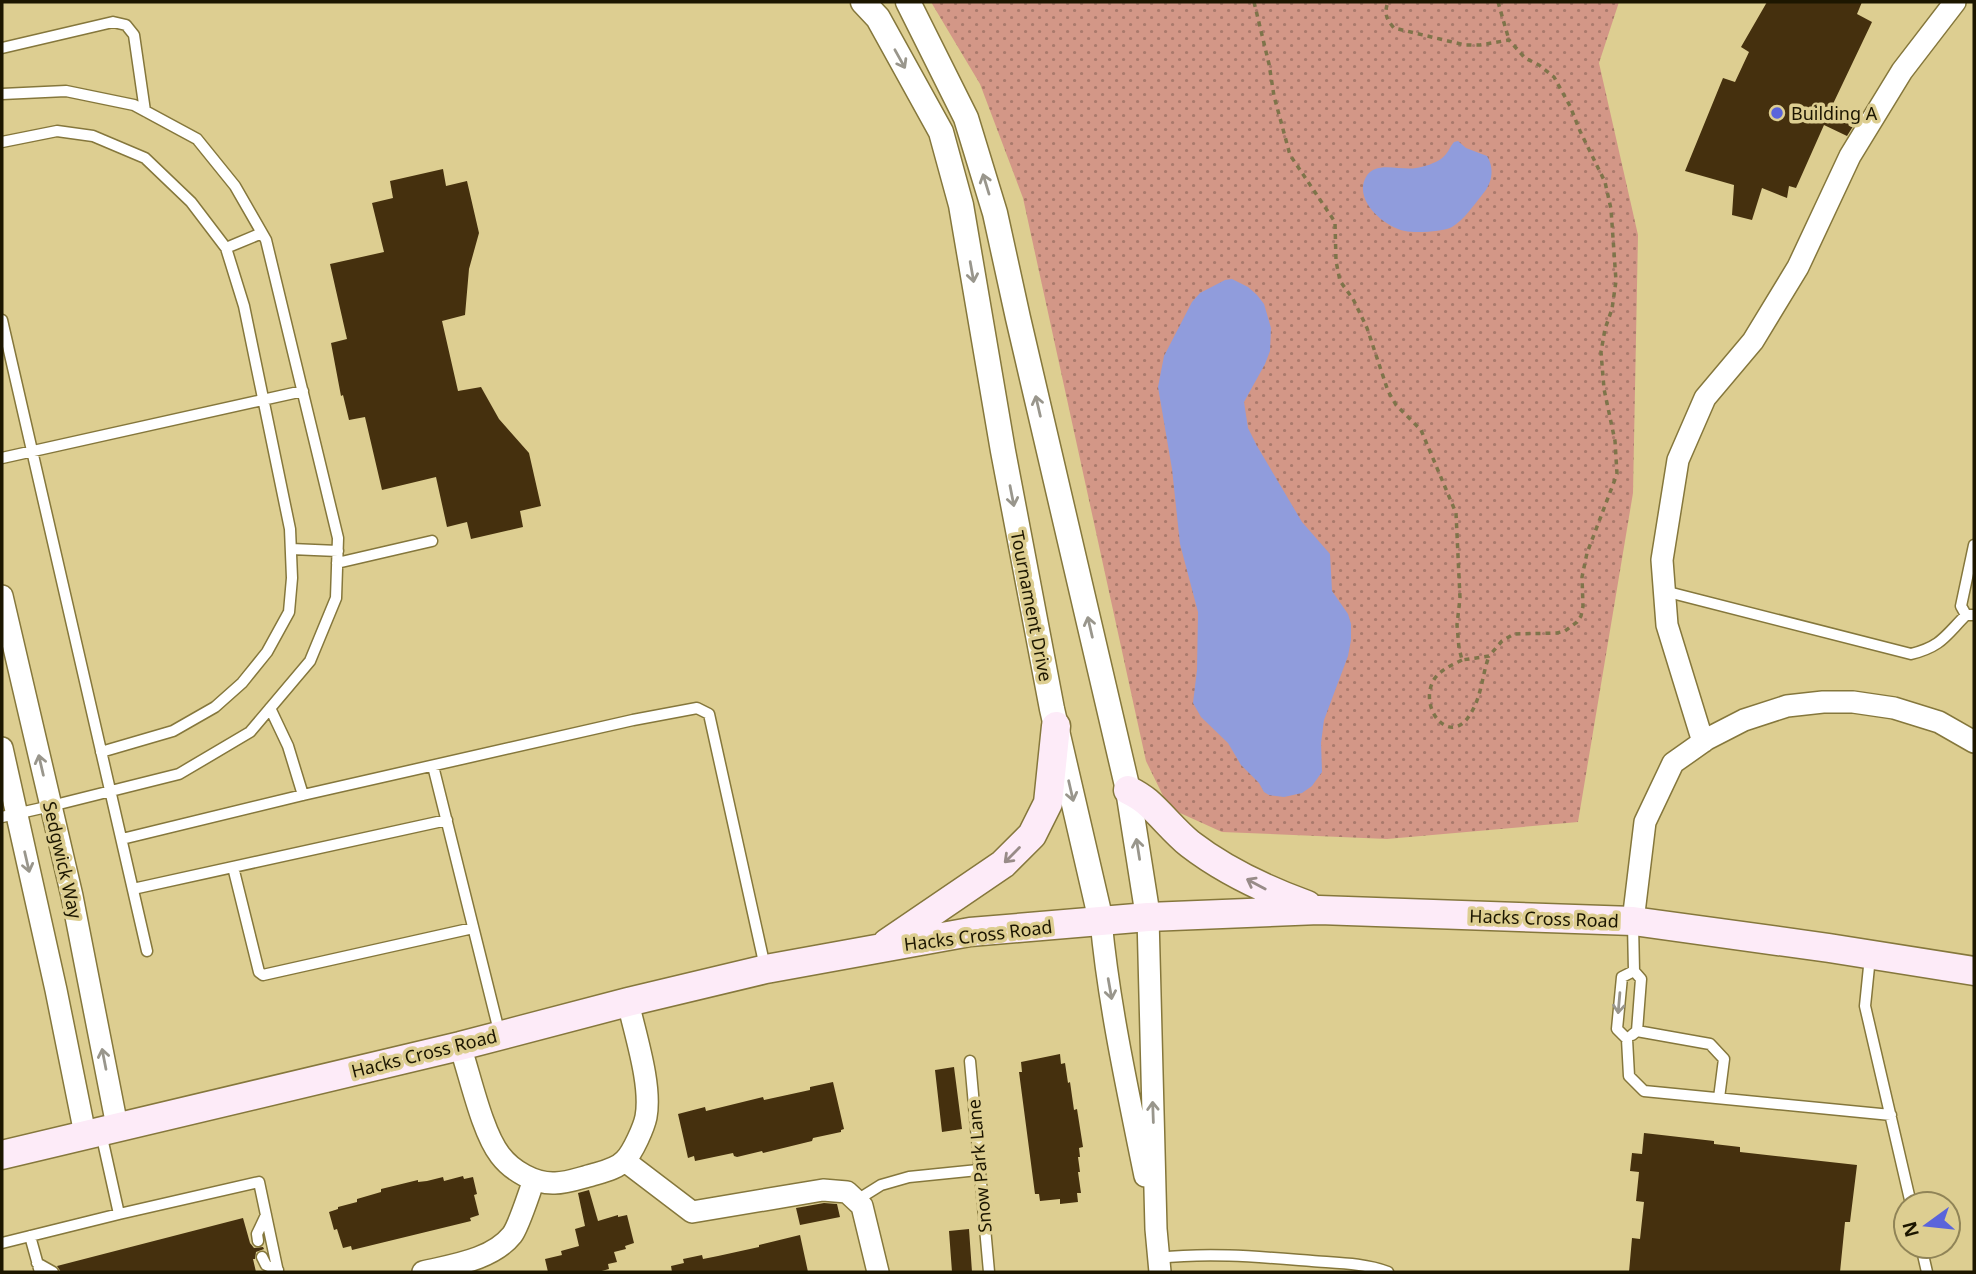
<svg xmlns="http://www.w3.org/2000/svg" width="1976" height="1274" viewBox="0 0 1976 1274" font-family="'Noto Sans',sans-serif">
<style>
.grass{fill:url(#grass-dots)}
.water{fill:#909cdc}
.building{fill:#45300e}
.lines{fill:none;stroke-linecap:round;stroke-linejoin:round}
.service-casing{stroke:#85773c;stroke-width:13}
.minor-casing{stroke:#85773c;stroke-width:24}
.tertiary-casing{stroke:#85773c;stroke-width:27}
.secondary-casing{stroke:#85773c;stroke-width:31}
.path{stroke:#7e744a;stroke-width:3.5;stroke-dasharray:5 5;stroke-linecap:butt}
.service{stroke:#fff;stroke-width:10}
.minor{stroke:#fff;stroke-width:21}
.tertiary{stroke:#fff;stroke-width:24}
.secondary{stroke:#fdebf8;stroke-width:28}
.oneway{stroke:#99968c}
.oneway2{stroke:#988b88}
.poi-dot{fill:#5a64db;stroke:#ddce91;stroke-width:2.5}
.labels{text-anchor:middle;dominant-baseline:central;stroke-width:7;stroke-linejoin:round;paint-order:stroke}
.poi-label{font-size:18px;fill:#1c1600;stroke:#ddce91;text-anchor:start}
.street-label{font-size:18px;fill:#1c1600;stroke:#ddce91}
</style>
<defs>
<pattern id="grass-dots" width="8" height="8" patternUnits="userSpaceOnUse" patternTransform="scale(1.75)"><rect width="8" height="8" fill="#d39787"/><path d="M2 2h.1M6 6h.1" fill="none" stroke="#aa7a6c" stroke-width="1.8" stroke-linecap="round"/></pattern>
</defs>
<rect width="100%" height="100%" fill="#ddce91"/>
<!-- grass -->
<path class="grass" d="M931 2H1619L1599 63 1638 235 1633 493 1578 822 1387 839 1222 832 1169 808 1146 761 1023 198 980 84Z"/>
<!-- water -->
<path class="water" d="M1458 141 1466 148 1487 156C1495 169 1492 184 1482 195 1473 206 1464 220 1452 227 1443 232 1415 233 1405 231 1384 227 1353 200 1366 177 1375 160 1401 171 1416 168 1424 167 1435 163 1441 159 1448 154 1449 148 1454 142Z
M1232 279 1248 287 1257 295 1264 304 1271 328 1270 351 1265 364 1244 402 1248 428 1257 446 1302 522 1330 554 1332 591 1348 614 1351 624V640L1348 656 1324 720 1321 743 1322 772 1312 786 1302 793 1284 797 1269 795 1264 792 1259 783 1241 765 1228 743 1201 717 1193 703 1197 670 1198 612 1180 544 1172 469 1158 387 1164 356 1192 302 1200 293 1225 280Z"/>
<!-- building -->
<path class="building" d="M1767 2H1862L1857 14 1872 22 1832 106 1857 120 1847 136 1824 125 1796 188 1789 186 1787 198 1762 188 1752 220 1732 215 1734 185 1685 171 1723 78 1735 82 1749 52 1741 47Z
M443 169 446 186 467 181 479 233 469 269 465 315 442 321 458 391 481 387 499 419 529 453 541 506 520 511 523 527 471 539 467 522 447 527 436 477 382 490 365 417 349 420 343 395 341 396 331 343 347 339 330 264 384 252 372 203 393 198 390 181Z
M1060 1054 1061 1064 1065 1063 1068 1083 1070 1082 1074 1110 1077 1109 1083 1147 1079 1148 1080 1157H1078L1080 1172H1078L1081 1193H1077L1078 1202 1060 1204V1199L1040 1201 1039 1194H1035L1019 1072H1022L1021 1062Z
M954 1067 962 1129 942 1132 935 1070Z
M833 1082 844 1129 841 1130V1132L813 1138 812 1141 763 1153 762 1151 737 1157 734 1156 733 1153 695 1161 694 1156 688 1158 678 1114 705 1107 706 1111 763 1097 764 1100 810 1090V1087Z
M1644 1133 1714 1141V1144L1740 1147V1152L1857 1165 1850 1222H1845L1840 1272H1629L1632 1238 1640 1239 1644 1202 1636 1201 1639 1172 1630 1171 1632 1153 1642 1154Z
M463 1176 464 1179 473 1177 477 1194 474 1195 479 1215 470 1218 471 1221 352 1250 351 1246 343 1248 337 1229 334 1230 329 1212 338 1209V1207L357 1202V1199L381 1192V1189L418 1180V1182L427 1181 443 1177 444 1181Z
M589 1190 598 1221 618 1215V1217L627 1215 634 1243 625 1246 626 1249 614 1252 617 1262 608 1264 609 1269 598 1272H548L545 1259 562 1255 561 1251 579 1246 575 1229 585 1226 578 1193Z
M824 1203 837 1204 840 1217 800 1225 796 1208Z
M243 1218 250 1243 254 1248 263 1247 264 1249 256 1252 255 1259H253L256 1272H61L57 1266Z
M969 1229 972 1272H952L949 1231Z
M800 1235 808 1272H672L671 1266 684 1263 683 1259 702 1255 703 1259 718 1256 759 1247V1245Z"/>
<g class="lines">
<defs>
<path id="service" d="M2 48 113 22 126 25 134 35 145 111
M2 94 66 91 134 105 197 139 235 186 266 240 338 538 336 598 310 661 250 732 179 774 51 806 2 817
M2 142 57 131 93 136 145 158 191 202 226 248 244 306 290 529 292 578 289 612 267 652 242 683 215 707 173 731 101 752
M226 248 262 233
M2 320 147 951
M2 458 303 391
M1974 545 1961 606 1966 615H1974
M291 549 338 551
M337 563 432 541
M1664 591 1911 654C1942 646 1945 636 1966 615
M270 708 288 746 303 795
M433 766 500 1035
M122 839 303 795 633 720 697 708 709 714 765 967
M233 867 259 972 263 975 473 928
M133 889 447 820
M1870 957 1865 1006 1911 1204
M1634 971 1622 977 1617 1029 1627 1039 1629 1076 1644 1091 1891 1115
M1637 1031 1710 1044 1724 1059 1719 1098
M1632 1035 1637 1031 1641 979 1634 971 1633 924
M970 1061 989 1272
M101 1133 119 1214 259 1182 278 1272
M857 1200 881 1185 909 1177 978 1170
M30 1236 40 1272
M258 1241 257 1234 266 1215
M2 1243 119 1214
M1921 1246 1927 1272
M262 1257 266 1265 278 1270
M1159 1258C1210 1252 1261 1257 1312 1261 1337 1263 1364 1263 1388 1272
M37 1263 53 1272"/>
<path id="minor" d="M2 596 72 896 117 1126
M1703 742 1667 625 1662 560 1678 460 1705 398 1753 341 1798 267 1850 156 1902 71 1955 2
M2 748 56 990 85 1134
M1148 917 1156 1229 1160 1272
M1101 921C1109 1006 1128 1092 1145 1176
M1633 921 1645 822 1673 763 1707 739 1744 720 1787 706 1823 702H1853L1894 708 1939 722 1974 742
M460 1046C470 1075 482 1132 500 1155 512 1171 535 1184 555 1183 567 1183 580 1178 592 1175 602 1172 617 1169 625 1160 633 1152 644 1127 646 1117 652 1085 635 1034 628 1002
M625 1161 692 1212 823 1190 847 1192 862 1206 878 1272
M423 1272C452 1265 492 1260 512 1235 519 1226 529 1193 534 1180"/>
<path id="tertiary" d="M863 2 878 18 941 132 961 205 1003 451 1052 709 1101 921
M908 2 966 118 995 213 1018 318 1128 790 1148 917"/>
<path id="secondary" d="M1128 790C1134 793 1141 797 1147 802 1162 815 1174 831 1190 844 1225 871 1266 890 1307 905
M887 943 1003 864 1032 835 1048 803 1056 726
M2 1155 460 1046 628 1002 766 969 970 932 1148 917 1319 910 1633 921 1829 948 1974 971"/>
</defs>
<!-- service casing -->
<use href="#service" class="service-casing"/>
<!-- minor casing -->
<use href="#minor" class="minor-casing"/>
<!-- tertiary casing -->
<use href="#tertiary" class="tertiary-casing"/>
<!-- secondary casing -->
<use href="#secondary" class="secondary-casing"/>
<!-- path -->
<path class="path" d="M1254 2 1269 64 1274 96 1290 155 1335 222 1336 261 1340 281 1353 299 1367 328 1388 391 1396 405 1421 430 1456 513 1460 598 1457 625 1459 648 1462 660 1489 656 1502 641 1514 634 1557 633 1565 631 1577 622 1581 616 1583 606 1582 577 1587 553 1617 474 1615 441 1604 389 1601 352 1605 329 1612 309 1616 281 1611 209 1605 182 1580 131 1570 106 1554 77 1539 65 1525 58 1509 40 1480 45H1465L1394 28C1386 19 1384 13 1388 2
M1498 2 1509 40
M1462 660C1452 665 1442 669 1435 678 1416 706 1450 750 1471 713 1482 695 1482 675 1489 656"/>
<!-- service -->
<use href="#service" class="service"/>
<!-- minor -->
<use href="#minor" class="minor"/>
<!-- tertiary -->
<use href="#tertiary" class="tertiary"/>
<!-- secondary -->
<use href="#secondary" class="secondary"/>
</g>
<!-- one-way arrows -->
<defs><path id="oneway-shaft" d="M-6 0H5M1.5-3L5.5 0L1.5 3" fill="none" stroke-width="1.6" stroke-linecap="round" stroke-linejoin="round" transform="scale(1.75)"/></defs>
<g class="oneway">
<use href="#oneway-shaft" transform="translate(900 59) rotate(61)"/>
<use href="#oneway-shaft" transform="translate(986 184) rotate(-107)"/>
<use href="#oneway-shaft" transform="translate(972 272) rotate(80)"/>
<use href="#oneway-shaft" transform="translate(1038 406) rotate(-103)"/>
<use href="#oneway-shaft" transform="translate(1012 496) rotate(79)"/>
<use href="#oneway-shaft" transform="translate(1090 627) rotate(-103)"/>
<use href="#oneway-shaft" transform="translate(41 765) rotate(-103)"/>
<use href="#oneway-shaft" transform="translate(1071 791) rotate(77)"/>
<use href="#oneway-shaft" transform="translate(1138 849) rotate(-99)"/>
<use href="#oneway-shaft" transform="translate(27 862) rotate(77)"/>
<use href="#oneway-shaft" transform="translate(1110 989) rotate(80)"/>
<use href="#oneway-shaft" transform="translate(1619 1003) rotate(95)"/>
<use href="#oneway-shaft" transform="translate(104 1059) rotate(-101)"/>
<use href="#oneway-shaft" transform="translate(1153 1112) rotate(-92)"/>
</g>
<g class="oneway2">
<use href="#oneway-shaft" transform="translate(1012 855) rotate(135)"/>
<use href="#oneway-shaft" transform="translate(1256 884) rotate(-152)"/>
</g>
<!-- markers -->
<circle class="poi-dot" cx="1777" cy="113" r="7"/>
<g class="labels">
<!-- poi labels -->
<g class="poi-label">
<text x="1791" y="113">Building A</text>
</g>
<!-- street labels -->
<g class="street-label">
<text transform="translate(1032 606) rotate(79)">Tournament Drive</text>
<text transform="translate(63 860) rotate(77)">Sedgwick Way</text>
<text transform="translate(1544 918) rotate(2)">Hacks Cross Road</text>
<text transform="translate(978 935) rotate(-7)">Hacks Cross Road</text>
<text transform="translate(424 1053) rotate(-14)">Hacks Cross Road</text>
<text transform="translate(979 1166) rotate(-95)">Snow Park Lane</text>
</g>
</g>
<!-- border -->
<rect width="1976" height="1274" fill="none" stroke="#1c1600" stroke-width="7"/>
<!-- north arrow -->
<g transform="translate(1927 1225) rotate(255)"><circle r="33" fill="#ddce91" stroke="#908457" stroke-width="2"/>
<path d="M0-5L12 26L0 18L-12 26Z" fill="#5a64db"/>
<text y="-10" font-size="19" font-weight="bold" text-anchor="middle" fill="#1c1600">N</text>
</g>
</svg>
